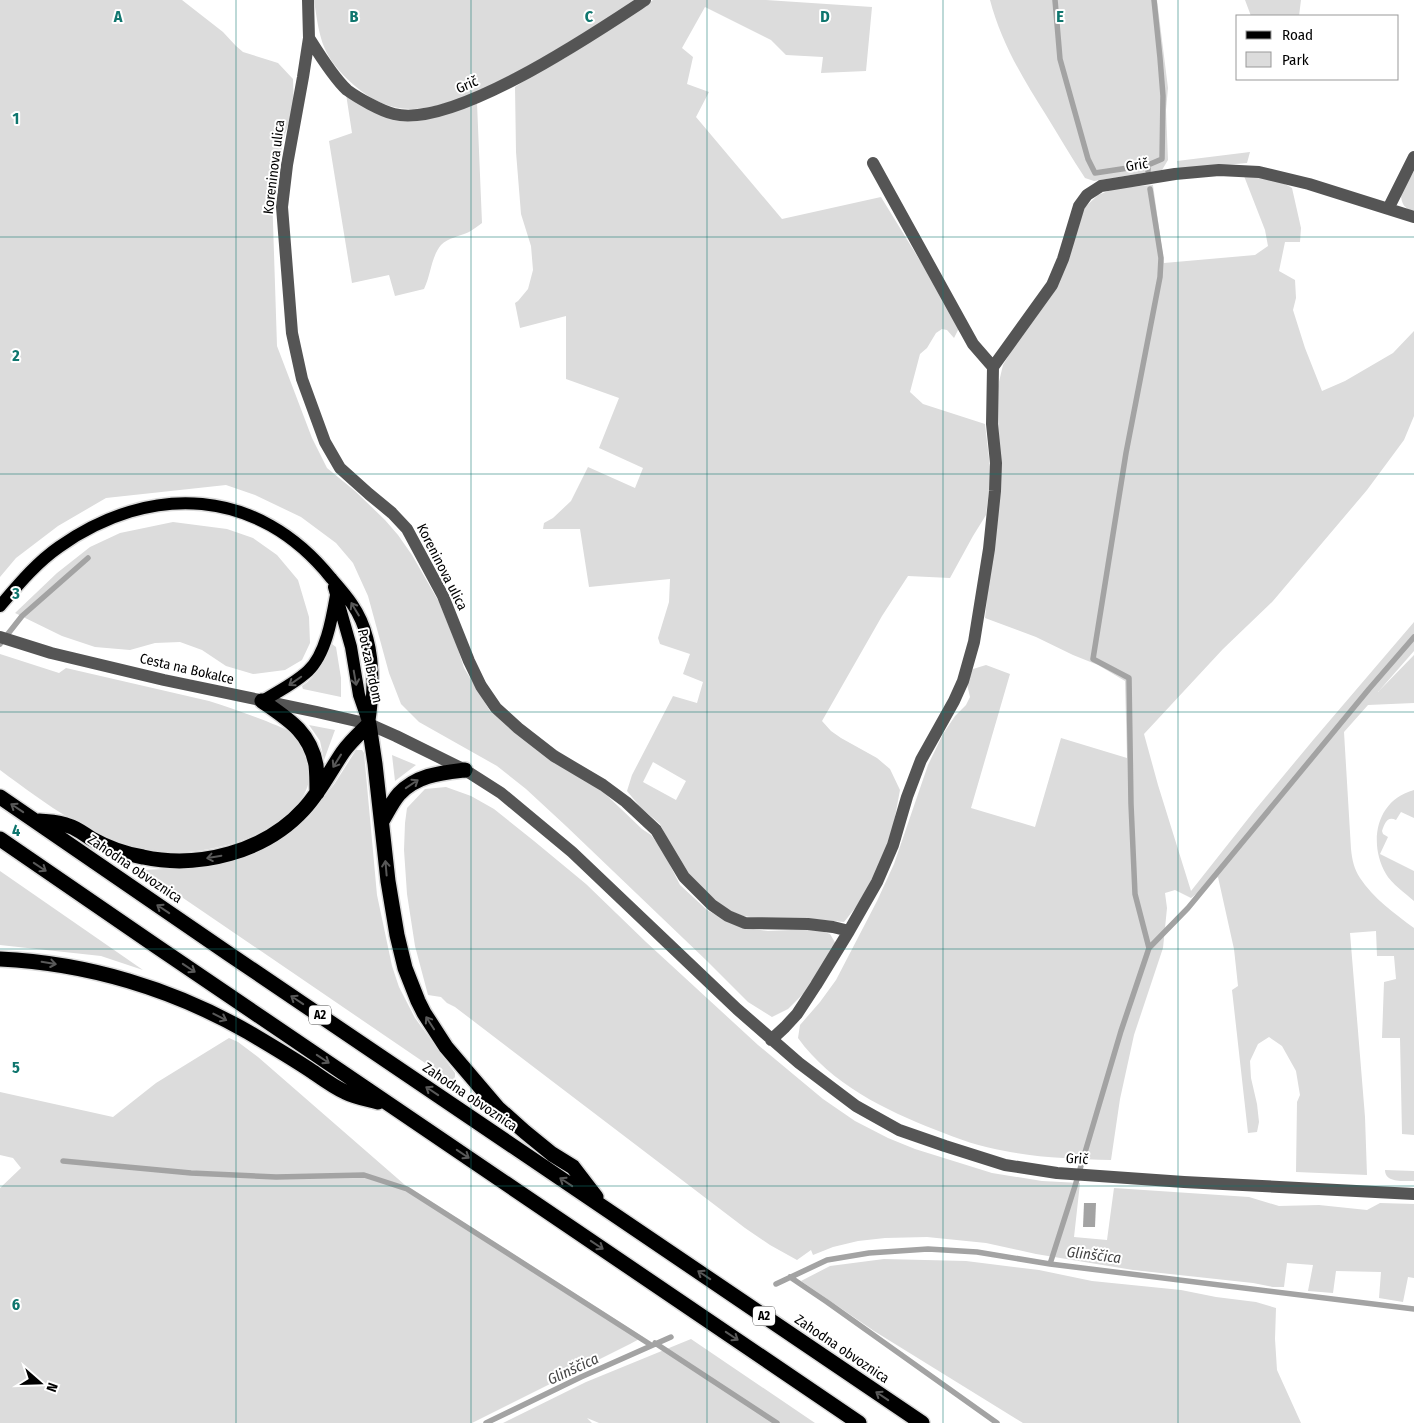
<svg xmlns="http://www.w3.org/2000/svg" width="1414" height="1423" viewBox="0 0 1414 1423" font-family="'Fira Sans Condensed',sans-serif">
<style>
.green{fill:#dcdcdc;fill-rule:evenodd}
.water{fill:#a3a3a3}
.lines{fill:none;stroke-linecap:round;stroke-linejoin:round}
.stream{stroke:#a3a3a3;stroke-width:5.5}
.major-casing{stroke:#dbdbdb;stroke-width:15}
.highway-casing{stroke:#dbdbdb;stroke-width:18}
.minor{stroke:#555;stroke-width:12}
.major{stroke:#000;stroke-width:12}
.highway{stroke:#000;stroke-width:15}
.oneway{stroke:#595959}
.grid{fill:none;stroke:#0f766e;stroke-width:1;stroke-opacity:0.55}
.labels{text-anchor:middle;dominant-baseline:central;stroke-width:4;stroke-linejoin:round;paint-order:stroke}
.shield{fill:#fff;stroke:#4c4c4c;stroke-width:1}
.shield-label{font-size:12px;font-weight:bold;fill:#000}
.street-label{font-size:14px;fill:#000;stroke:#fff}
.water-label{font-size:15px;font-style:italic;fill:#444;stroke:#fff}
.grid-label{font-size:16px;text-anchor:middle;font-weight:bold;fill:#0f766e;stroke:#fff;stroke-width:4;stroke-linejoin:round;paint-order:stroke}
</style>
<rect width="100%" height="100%" fill="#fff"/>
<!-- green -->
<path class="green" d="M0 0H182L223 32 236 46 243 52 278 63 293 79 294 108 285 134 272 192 277 346 312 438 327 468 355 491 385 520 398 535 412 555 439 602 457 646 464 668 490 711 515 732 598 787 642 829 651 835 662 849 680 885 707 910 729 922 746 928 768 931 815 929 830 934 836 944 803 994 788 1009 772 1017 748 1002 707 961 566 826 526 789 497 766 419 722 401 704 389 673 368 596 353 563 336 543 301 517 255 495 226 485 106 498 58 526 16 558 0 577Z
M314 0H636C590 29 544 59 496 83 471 95 440 108 413 109 391 110 371 100 355 86 322 57 320 41 314 0Z
M653 0H766L872 7 866 71 821 73 823 57 786 55 771 40 705 7 682 48 693 57 687 84 709 92 696 117 782 219 881 197 960 326 954 338 947 330 942 329 936 333 927 348 920 354 910 392 923 404 985 424 991 475 986 515 973 536 950 578 908 576 882 616 822 721 831 731 841 738 877 758 890 769 900 790 892 833 880 870 856 907 844 922 802 918 765 919 743 916 728 910 696 884 679 862 660 824 641 808 627 791 632 775 673 696 697 703 703 682 683 674 690 654 660 644 658 638 669 602 670 579 589 587 580 529H543L544 523 553 518 571 501 588 467 635 488 643 468 599 448 619 398 566 379V316L520 328 515 303 518 301 528 289 533 270 531 246 521 214 516 152 515 87 533 75 565 58ZM653 762 686 781 676 800 643 782Z
M990 0H1157L1168 88 1166 110 1168 160 1162 170 1094 181 1085 178C1071 157 1059 136 1046 115 1023 79 1001 42 990 0Z
M1245 0H1301L1299 16H1251Z
M346 94 384 115 477 103 482 223C478 226 474 229 469 232 460 236 448 238 441 245 431 257 431 275 424 289L395 296 389 275 352 283 329 141 352 133Z
M1250 152 1247 163 1178 169 1177 161Z
M1414 171V212C1405 209 1401 204 1401 194Z
M1244 176C1260 177 1278 179 1292 188L1301 228 1300 242H1285L1279 271 1295 280 1296 298 1293 310 1305 348 1322 391 1345 381 1393 353 1414 331V416L1404 440 1367 490 1273 601 1223 649 1144 734 1158 785 1191 891 1255 810 1314 739 1414 622V651L1378 692 1414 655V703L1368 705 1344 732 1351 849C1352 859 1354 869 1360 878 1373 898 1395 914 1414 928V1135L1402 1134 1400 1038H1382L1384 982 1396 979 1394 956H1377L1376 931 1350 933 1365 1117 1367 1175 1296 1172 1297 1102 1300 1095 1296 1071 1282 1046 1269 1037 1258 1044 1250 1061 1251 1078 1257 1104 1259 1122 1257 1132 1248 1133 1232 990 1238 986 1234 949 1218 877 1191 898 1175 890 1165 893 1167 908 1163 948 1134 1035 1120 1099 1111 1160C1075 1159 1040 1158 1005 1151 981 1147 958 1139 936 1130 885 1110 831 1084 798 1038L800 1025 820 1002 836 980 877 901 894 864 928 765 943 734 955 716 966 705 970 697 967 684 973 669 986 665 1010 674 971 808 1035 827 1061 738 1127 758 1125 681 1098 665 1073 655 1036 637 985 618 988 588 998 386 1003 365 1016 343 1048 297 1082 210 1098 195 1116 188 1153 185 1164 263 1255 255 1268 246 1265 230Z
M173 522 227 529 253 538 277 555 298 580 309 617 310 643 302 660 285 670 253 674 226 666 202 650 180 642 155 643 130 650 95 647 62 636 15 613 57 573 90 547 120 533Z
M332 644 336 647 341 678V697L303 689 302 686C318 676 324 660 332 644Z
M0 654 59 673 66 668 209 701C228 707 247 714 266 721 275 725 285 728 293 734 301 741 305 754 307 764 308 769 309 774 309 779 306 812 255 838 227 845 204 851 176 855 152 851 94 841 46 804 0 770Z
M309 725 335 730 324 760 320 741Z
M356 750H362L364 753 377 895 392 966 399 987 415 1018 455 1073V1079L452 1080 447 1078 145 872 144 870 184 868 215 865 245 857 272 845 309 817 335 783Z
M392 755 416 765 395 781Z
M446 787 471 796 494 809 534 841 586 884 646 942 758 1045 823 1099 855 1121 888 1138 915 1149 992 1173 1042 1181 1080 1183 1074 1237 1107 1240 1114 1188 1249 1197 1279 1206 1319 1205 1367 1210 1380 1203 1414 1204V1278L1408 1277 1403 1302 1379 1298 1381 1272 1336 1271 1333 1293 1308 1291 1313 1265 1287 1263 1284 1287H1273L1253 1283 1133 1270 1036 1254 986 1243 927 1237 885 1238 858 1241 833 1247 813 1255 811 1250 797 1260 770 1245 745 1228 455 1007 447 1003 441 997 428 995 415 946 407 894 404 850 405 823 407 808 425 789Z
M1414 790V818L1401 812 1396 820C1387 816 1385 823 1382 831L1383 834 1388 837 1380 854 1414 871V901C1406 894 1391 883 1386 874 1368 843 1376 800 1414 790Z
M0 871 143 970 101 956 0 945Z
M229 1038 238 1042 258 1057 405 1185 643 1337 630 1344 472 1423H0V1188L21 1168 13 1158 0 1155V1092L113 1117 156 1083Z
M1385 1170 1414 1171V1181C1404 1181 1385 1183 1385 1170Z
M884 1259 966 1261 1039 1270 1092 1281 1181 1290 1216 1297 1256 1302 1276 1308 1275 1339 1277 1370 1301 1423H1023L874 1331 801 1281 830 1266Z
M691 1339 815 1423H599L587 1418 592 1423H503L586 1382Z"/>
<!-- water -->
<path class="water" d="M1084 1203H1096L1095 1227H1083Z"/>
<g class="lines">
<!-- stream -->
<path class="stream" d="M1055 0 1060 59 1088 159 1095 173 1148 165V171
M1148 165 1162 159 1163 96 1160 58 1154 0
M0 644 22 616 88 558
M1149 948 1188 908 1369 689 1414 637
M63 1161 191 1173 276 1177 364 1175 407 1189 651 1345
M1050 1264 1075 1186 1121 1031 1149 948 1135 894 1131 804 1129 678 1093 659 1126 453 1160 277 1161 258 1150 189
M790 1277 827 1302 997 1423
M776 1284 827 1260 869 1253 928 1249 977 1252 1050 1264 1414 1309
M655 1343 777 1423
M486 1423 581 1377 671 1337"/>
<defs>
<path id="major" d="M334 587 351 647 359 695 369 724
M0 606C18 585 36 563 59 547 151 482 258 487 331 578 338 586 346 595 352 604 376 639 375 685 369 724
M262 701C278 692 295 683 308 671 326 654 332 618 336 595"/>
<path id="highway" d="M262 701C288 719 310 732 316 765 317 774 317 784 317 793
M369 724 375 764 388 881 397 935 405 968 418 1001 424 1013 446 1047 498 1108 525 1132 552 1154 573 1167 596 1197
M0 797 229 954 922 1423
M39 821C49 822 60 822 69 826 77 828 85 835 92 839 108 848 125 854 143 857 199 869 265 852 304 809 320 792 330 771 343 752 350 742 360 733 369 724
M382 821C387 813 392 802 399 794 417 775 440 773 465 770
M0 839 156 946 859 1423
M0 959C87 963 173 989 248 1032 270 1045 292 1058 313 1072 323 1079 334 1087 345 1092 355 1097 367 1099 378 1102"/>
</defs>
<!-- major casing -->
<use href="#major" class="major-casing"/>
<!-- highway casing -->
<use href="#highway" class="highway-casing"/>
<!-- minor -->
<path class="minor" d="M308 0 309 38 303 77 287 165 282 207 292 333 302 379 325 442 340 468 369 494 392 513 407 529 443 596 469 661 481 686 496 708 518 728 554 756 603 785 626 802 656 830 684 877 712 905 728 916 745 923 808 924 833 927 849 931
M309 38C319 54 333 77 347 90 358 98 381 111 394 114 453 129 595 33 645 0
M1388 209 1414 157
M993 367 1052 285 1063 259 1079 206 1087 195 1101 186 1175 174 1219 170 1259 172 1309 184 1414 217
M0 637 51 653 164 680 317 712 369 724 396 736 465 770 501 793 572 852 737 1009 799 1063 856 1106 899 1130 945 1146 1005 1165 1057 1173 1184 1182 1414 1194
M771 1040 785 1027 797 1014 816 985 849 931 877 882 893 845 907 797 921 760 954 701 963 681 974 642 989 549 995 491 996 463 992 424 993 367 973 344 873 163"/>
<!-- major -->
<use href="#major" class="major"/>
<!-- highway -->
<use href="#highway" class="highway"/>
</g>
<!-- one-way arrows -->
<defs><path id="oneway-shaft" d="M-6 0H5M1.5-3L5.5 0L1.5 3" fill="none" stroke-width="1.6" stroke-linecap="round" stroke-linejoin="round" transform="scale(1.25)"/></defs>
<g class="oneway">
<use href="#oneway-shaft" transform="translate(355 609) rotate(-121)"/>
<use href="#oneway-shaft" transform="translate(355 678) rotate(80)"/>
<use href="#oneway-shaft" transform="translate(295 681) rotate(145)"/>
<use href="#oneway-shaft" transform="translate(337 761) rotate(122)"/>
<use href="#oneway-shaft" transform="translate(412 784) rotate(-34)"/>
<use href="#oneway-shaft" transform="translate(17 808) rotate(-146)"/>
<use href="#oneway-shaft" transform="translate(214 857) rotate(170)"/>
<use href="#oneway-shaft" transform="translate(40 867) rotate(34)"/>
<use href="#oneway-shaft" transform="translate(386 868) rotate(-95)"/>
<use href="#oneway-shaft" transform="translate(163 909) rotate(-146)"/>
<use href="#oneway-shaft" transform="translate(49 963) rotate(9)"/>
<use href="#oneway-shaft" transform="translate(189 968) rotate(34)"/>
<use href="#oneway-shaft" transform="translate(297 1000) rotate(-146)"/>
<use href="#oneway-shaft" transform="translate(220 1017) rotate(27)"/>
<use href="#oneway-shaft" transform="translate(430 1023) rotate(-123)"/>
<use href="#oneway-shaft" transform="translate(323 1059) rotate(34)"/>
<use href="#oneway-shaft" transform="translate(432 1091) rotate(-146)"/>
<use href="#oneway-shaft" transform="translate(463 1154) rotate(34)"/>
<use href="#oneway-shaft" transform="translate(566 1182) rotate(-146)"/>
<use href="#oneway-shaft" transform="translate(597 1245) rotate(34)"/>
<use href="#oneway-shaft" transform="translate(704 1275) rotate(-146)"/>
<use href="#oneway-shaft" transform="translate(732 1336) rotate(34)"/>
<use href="#oneway-shaft" transform="translate(882 1396) rotate(-146)"/>
</g>
<!-- grid -->
<path class="grid" d="M236 0V1423M471 0V1423M707 0V1423M943 0V1423M1178 0V1423M0 237H1414M0 474H1414M0 712H1414M0 949H1414M0 1186H1414"/>
<g class="labels">
<!-- shield labels -->
<g class="shield">
<rect x="309" y="1005.5" width="22" height="19" rx="4"/>
<rect x="753" y="1306.5" width="22" height="19" rx="4"/>
</g>
<g class="shield-label">
<text x="320" y="1015">A2</text>
<text x="764" y="1316">A2</text>
</g>
<!-- street labels -->
<g class="street-label">
<text transform="translate(467 85) rotate(-23)">Grič</text>
<text transform="translate(1137 165) rotate(-9)">Grič</text>
<text transform="translate(274 167) rotate(-83)">Koreninova ulica</text>
<text transform="translate(442 567) rotate(63)">Koreninova ulica</text>
<text transform="translate(370 666) rotate(78)">Pot za Brdom</text>
<text transform="translate(187 669) rotate(13)">Cesta na Bokalce</text>
<text transform="translate(135 869) rotate(34)">Zahodna obvoznica</text>
<text transform="translate(470 1097) rotate(34)">Zahodna obvoznica</text>
<text transform="translate(1077 1159) rotate(4)">Grič</text>
<text transform="translate(842 1349) rotate(34)">Zahodna obvoznica</text>
</g>
<!-- water labels -->
<g class="water-label">
<text transform="translate(1094 1255) rotate(7)">Glinščica</text>
<text transform="translate(573 1369) rotate(-25)">Glinščica</text>
</g>
</g>
<g class="grid-label">
<text x="118" y="22">A</text>
<text x="354" y="22">B</text>
<text x="589" y="22">C</text>
<text x="825" y="22">D</text>
<text x="1060" y="22">E</text>
<text x="16" y="124">1</text>
<text x="16" y="361">2</text>
<text x="16" y="599">3</text>
<text x="16" y="836">4</text>
<text x="16" y="1073">5</text>
<text x="16" y="1310">6</text>
</g>
<!-- legend -->
<rect x="1236" y="15" width="162" height="65" fill="#ffffff" stroke="#999999"/>
<rect x="1246" y="31" width="25" height="8" fill="#000000" stroke="#999999"/>
<text x="1282" y="40" font-size="15" fill="#000000">Road</text>
<rect x="1246" y="52" width="25" height="15" fill="#dcdcdc" stroke="#999999"/>
<text x="1282" y="65" font-size="15" fill="#000000">Park</text>
<!-- north arrow -->
<g transform="translate(40 1383) rotate(110)" stroke="#ffffff" stroke-width="4" paint-order="stroke">
<path d="M0-4L9 19L0 12L-9 19Z" fill="#000000"/>
<text y="-8" font-size="14" font-weight="bold" text-anchor="middle" fill="#000000">N</text>
</g>
</svg>
